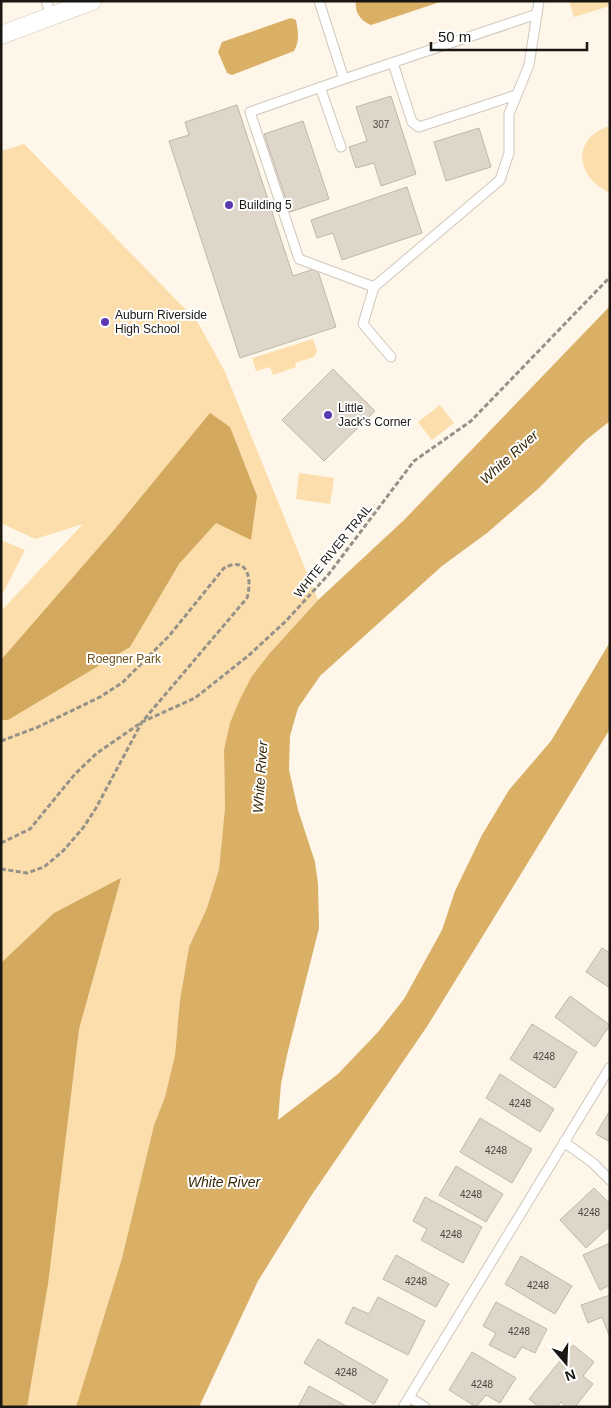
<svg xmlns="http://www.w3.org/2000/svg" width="611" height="1408" viewBox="0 0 611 1408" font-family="Arial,sans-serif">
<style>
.green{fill:#fbdeab}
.forest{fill:#d2a95e}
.water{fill:#dab066}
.building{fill:#ded6c9;stroke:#bfb7ab}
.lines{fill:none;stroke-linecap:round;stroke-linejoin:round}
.service-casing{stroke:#cfc7bb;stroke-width:11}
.minor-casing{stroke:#cfc7bb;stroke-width:19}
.path{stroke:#979289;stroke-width:3;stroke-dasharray:5 2.5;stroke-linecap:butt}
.service{stroke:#fff;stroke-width:9}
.minor{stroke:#fff;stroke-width:18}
.poi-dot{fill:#5b39b1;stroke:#fff;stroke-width:2}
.labels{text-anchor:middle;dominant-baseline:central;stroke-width:4;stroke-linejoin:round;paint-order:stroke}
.number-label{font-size:10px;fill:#4b4740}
.poi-label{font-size:12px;fill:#1a1713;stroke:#fff;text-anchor:start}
.street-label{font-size:12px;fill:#1a1713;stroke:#fff}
.park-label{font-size:12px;fill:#6e521a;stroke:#fff}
.water-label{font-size:14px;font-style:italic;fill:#392806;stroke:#fff}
</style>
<rect width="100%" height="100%" fill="#fef6e9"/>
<!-- green -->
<path class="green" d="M569 1H610V6L574 17Z
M610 126V191L608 192C574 175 573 137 610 126Z
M24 144 197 321 225 372 318 600 269 654 224 750 225 808 219 869 207 908 189 947 180 1000 175 1055 165 1097 154 1125 122 1258 76 1407H1V611L83 524 35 539 1 523V151Z
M313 339 317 351 314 357 295 363 296 367 273 375 270 367 256 371 252 358Z
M440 405 454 423 432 440 418 422Z
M299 473 334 478 330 504 296 499Z
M1 540 25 550 1 597Z"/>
<!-- forest -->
<path class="forest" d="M210 413 230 427 257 496 251 540 216 523 179 564 130 647 8 720H1V660L114 530Z
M121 878 79 1029 48 1284 27 1407H1V963L54 913Z"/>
<!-- water -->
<path class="water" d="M356 1H443L371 25C361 21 354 12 356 1Z
M291 18 296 20C298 32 300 40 294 51L232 75 227 73 218 52 222 42Z
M610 306V421L586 440 539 488 487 533 442 566 320 676 298 708 290 736 289 770 298 810 315 862 318 884 319 928 287 1055 281 1084 278 1120 338 1074 378 1032 404 999 442 930 455 891 482 835 509 790 551 741 610 642V729L428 1025 309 1199 258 1281 199 1407H76L122 1258 154 1125 165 1097 175 1055 180 1000 189 947 207 908 219 869 225 808 224 750 230 723 240 699 252 676 269 654 318 600 404 520Z"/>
<!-- building -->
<path class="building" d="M391 96 416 174 381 186 374 163 356 168 349 147 367 141 356 107Z
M237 105 293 276 317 268 336 327 240 358 169 141 189 135 185 122Z
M303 121 329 199 290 212 264 134Z
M479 128 491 167 446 181 434 142Z
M407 187 422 233 342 260 333 233 317 238 311 220Z
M333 369 375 411 324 461 282 420Z
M602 948 610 953V988L586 972Z
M570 996 610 1025 595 1047 555 1017Z
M532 1024 577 1052 555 1088 510 1059Z
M500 1074 554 1109 540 1132 486 1098Z
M610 1110V1142L596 1134Z
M480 1118 532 1149 512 1183 460 1152Z
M456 1166 503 1194 486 1222 439 1195Z
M594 1188 610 1204V1226L586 1248 560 1220Z
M425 1197 482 1227 463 1263 421 1240 427 1229 413 1221Z
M610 1243V1285L600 1290 583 1255Z
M396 1255 449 1284 436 1307 383 1279Z
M521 1256 572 1286 555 1314 505 1284Z
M610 1295V1335H609L602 1317 588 1323 581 1305Z
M378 1297 425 1321 408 1355 345 1323 353 1307 369 1314Z
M496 1302 547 1329 535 1353 522 1347 515 1358 489 1345 496 1333 483 1326Z
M318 1339 388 1380 374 1404 304 1363Z
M573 1345 594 1362 583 1376 593 1384 575 1407H566L561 1402 557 1407H539L529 1399Z
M472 1352 516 1378 500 1403 486 1395 476 1407 449 1390Z
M309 1386 348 1407H298Z"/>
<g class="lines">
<defs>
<path id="service" d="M46 1 52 16
M319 1 344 79 250 112 299 259 374 287 363 324 391 357
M393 63 412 122 419 127 516 95
M344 79 537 14
M320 87 341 147
M374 287 500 180 509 153V114L529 65 539 1
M564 1142 593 1163 610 1180
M409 1397 425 1407
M403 1407 610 1067"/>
<path id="minor" d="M1 35 92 1"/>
</defs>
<!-- service casing -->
<use href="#service" class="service-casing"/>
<!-- minor casing -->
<use href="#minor" class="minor-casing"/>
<!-- path -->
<path class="path" d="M1 741 38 727 100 697 122 683 169 636 224 568C249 555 252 581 247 598L142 722 96 808 83 828 63 851 44 867 27 873 1 869
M1 843 30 829 75 774 97 753 142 722 195 698 248 656 286 621 328 575 414 461 471 421 610 277"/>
<!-- service -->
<use href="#service" class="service"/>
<!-- minor -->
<use href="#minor" class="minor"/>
</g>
<!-- markers -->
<g class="poi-dot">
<circle cx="229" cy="205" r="5"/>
<circle cx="105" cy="322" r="5"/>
<circle cx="328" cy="415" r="5"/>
</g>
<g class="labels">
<!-- number labels -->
<g class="number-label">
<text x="381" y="124">307</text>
<text x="544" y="1056">4248</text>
<text x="520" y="1103">4248</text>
<text x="496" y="1150">4248</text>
<text x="471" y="1194">4248</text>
<text x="589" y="1212">4248</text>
<text x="451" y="1234">4248</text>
<text x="416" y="1281">4248</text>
<text x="538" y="1285">4248</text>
<text x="519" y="1331">4248</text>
<text x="346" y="1372">4248</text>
<text x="482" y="1384">4248</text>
</g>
<!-- poi labels -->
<g class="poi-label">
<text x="239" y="205">Building 5</text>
<text x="115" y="315">Auburn Riverside<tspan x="115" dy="14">High School</tspan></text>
<text x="338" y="408">Little<tspan x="338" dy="14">Jack's Corner</tspan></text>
</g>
<!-- street labels -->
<g class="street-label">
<text transform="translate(333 551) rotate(-51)">WHITE RIVER TRAIL</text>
</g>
<!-- park labels -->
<g class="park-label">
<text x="124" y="659">Roegner Park</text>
</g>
<!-- water labels -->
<g class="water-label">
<text transform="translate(509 457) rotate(-42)">White River</text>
<text transform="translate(260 777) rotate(-86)">White River</text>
<text x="224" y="1182">White River</text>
</g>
</g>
<!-- border -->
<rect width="611" height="1408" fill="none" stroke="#1a1713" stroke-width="5"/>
<!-- north arrow -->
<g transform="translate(566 1363) rotate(161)" stroke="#ffffff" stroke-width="4" paint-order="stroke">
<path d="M0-4L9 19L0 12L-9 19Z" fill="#1a1713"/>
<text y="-8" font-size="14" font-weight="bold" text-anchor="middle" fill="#1a1713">N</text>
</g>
<!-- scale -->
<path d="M431 42v8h156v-8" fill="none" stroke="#1a1713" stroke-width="2.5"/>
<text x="438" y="42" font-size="15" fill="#1a1713" stroke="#ffffff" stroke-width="4" paint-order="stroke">50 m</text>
</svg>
